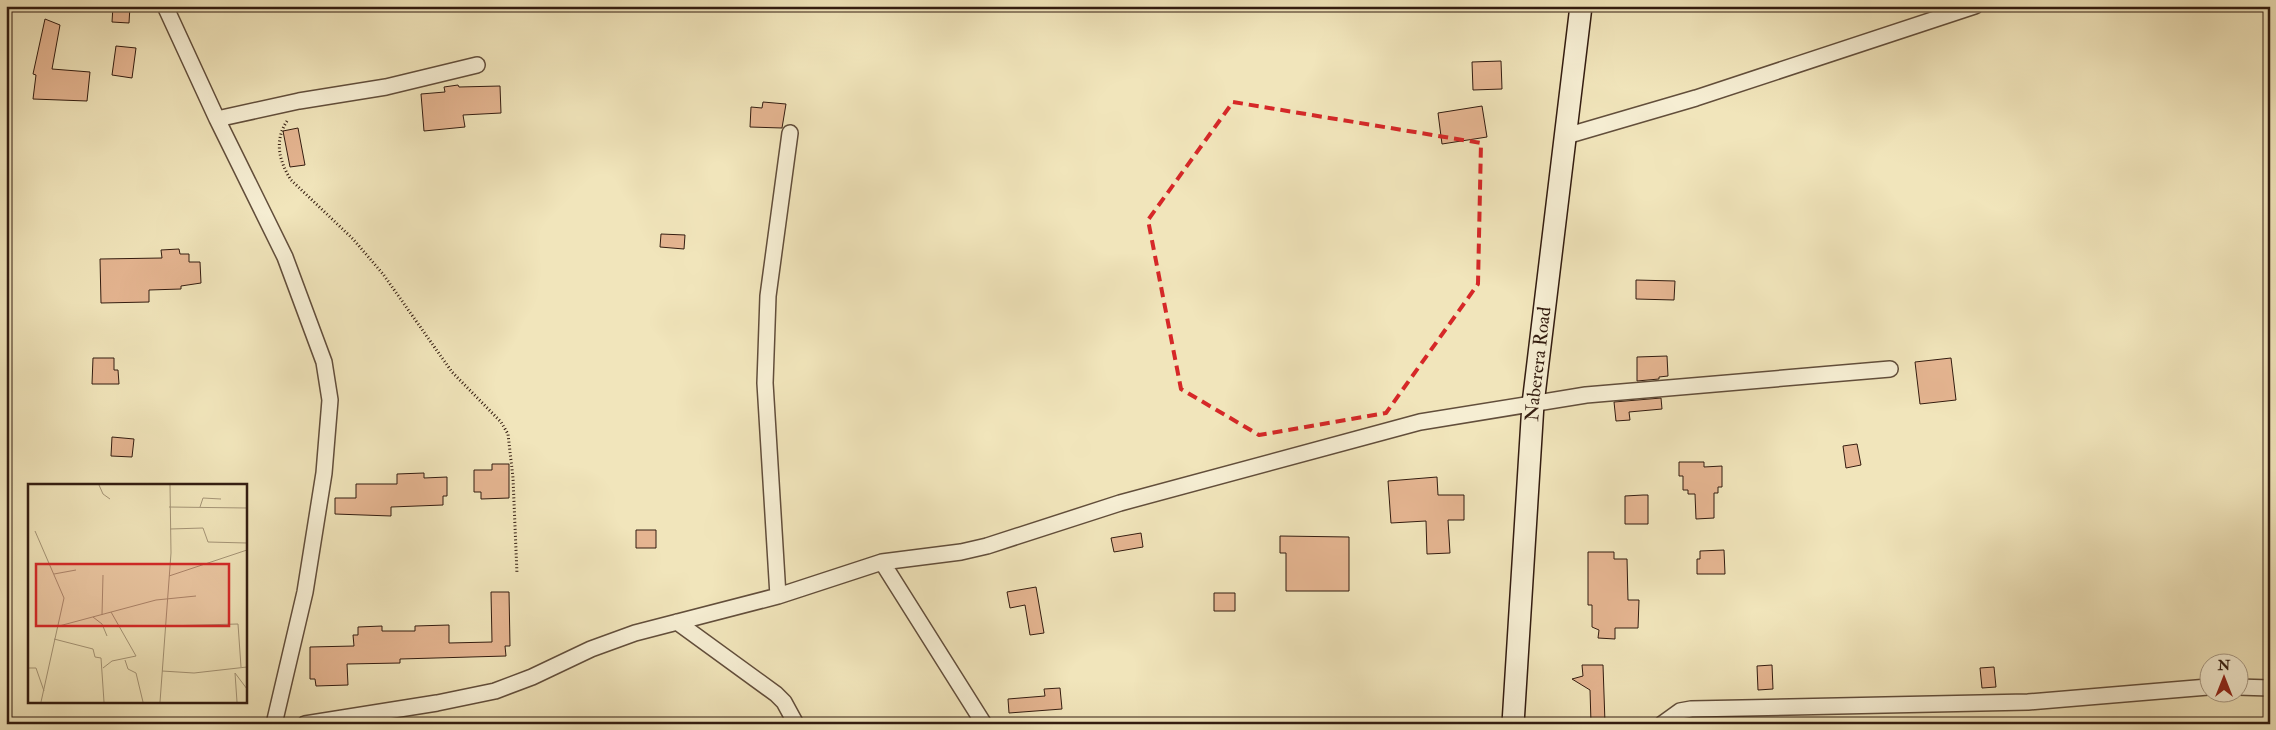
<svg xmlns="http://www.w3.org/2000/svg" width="2276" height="730" viewBox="0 0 2276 730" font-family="'IM FELL Double Pica',serif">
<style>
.building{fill:#e5b591;stroke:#331c10}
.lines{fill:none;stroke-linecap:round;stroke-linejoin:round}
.street-casing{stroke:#624e3b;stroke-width:18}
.secondary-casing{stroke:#331c10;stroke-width:24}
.path{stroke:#331c10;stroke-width:3;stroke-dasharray:1 2.5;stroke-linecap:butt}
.street{stroke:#f6eed3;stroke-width:15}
.secondary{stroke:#f6eed3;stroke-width:21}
.marked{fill:none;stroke:#d62828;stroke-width:4;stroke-dasharray:10 6;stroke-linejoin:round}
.labels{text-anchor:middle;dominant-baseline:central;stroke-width:4.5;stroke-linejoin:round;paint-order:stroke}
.street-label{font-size:19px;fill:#331c10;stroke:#f6eed3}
.inset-road{fill:none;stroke:#a59577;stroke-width:1}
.view{fill:#d62828;fill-opacity:0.15;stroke:#d62828;stroke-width:2.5}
.inset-edge{fill:none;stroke:#331c10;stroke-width:2.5}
</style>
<rect width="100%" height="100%" fill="#f1e5bb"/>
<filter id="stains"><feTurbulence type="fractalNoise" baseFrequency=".004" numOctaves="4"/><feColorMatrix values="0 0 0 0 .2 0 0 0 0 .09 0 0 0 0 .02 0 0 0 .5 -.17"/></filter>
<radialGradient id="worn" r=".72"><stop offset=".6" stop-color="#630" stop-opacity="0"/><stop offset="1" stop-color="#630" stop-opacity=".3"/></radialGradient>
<!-- building -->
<path class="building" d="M113 6H130L129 23 112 22Z
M45 19 60 25 52 69 90 72 87 101 33 99 36 75 33 74Z
M116 46 136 48 132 78 112 75Z
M1501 61 1502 89 1473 90 1472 62Z
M458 85 459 87 500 86 501 113 463 115 465 127 424 131 421 94 445 92 444 87Z
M763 102 786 104 782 128 750 127 751 107 762 108Z
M1482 106 1487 137 1442 144 1438 113Z
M298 128 305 165 290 167 283 131Z
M661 234 685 235 684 249 660 247Z
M179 249 180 254H189V262H200L201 283 181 286V289L149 290V302L101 303 100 259 162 258 161 250Z
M1636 280 1675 281 1674 300 1636 299Z
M1667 356 1668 376 1659 377V379L1637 381V357Z
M93 358H114V370H118L119 384H92Z
M1951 358 1956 400 1920 404 1915 362Z
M1661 398 1662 409 1629 412 1630 420 1616 421 1614 402Z
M112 437 134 439 132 457 111 456Z
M1857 444 1861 465 1846 468 1843 446Z
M1679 462H1704V467L1722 466V487H1718V493H1714V518L1696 519 1695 494H1688V490H1683V476H1679Z
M492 464H509V498L481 499V492H474V470H492Z
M424 473V478L447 477V496H443V505L391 507V516L335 514V498H356V484H397V474Z
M1437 477 1438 495H1464V520H1448L1450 553 1427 554 1426 521 1391 523 1388 481Z
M1643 495H1648V524H1625V496Z
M636 530H656V548H636Z
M1141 533 1143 547 1114 552 1111 538Z
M1280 536 1349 537V591H1286V553H1280Z
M1724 550 1725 574H1697V559H1700V551Z
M1588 552H1614V559H1627L1628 600H1639L1638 628H1615V639L1598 638 1599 630 1592 627V605H1588Z
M1036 587 1044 633 1030 635 1025 605 1010 608 1007 592Z
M491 592H509L510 646H505L506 656 400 659V663L347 664 348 685 316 686 315 679H310V647L354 646 353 635H358V627L382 626V631H415V626L449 625V643L492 642Z
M1214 593H1235V611H1214Z
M1582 665H1603L1605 723H1591L1590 690 1572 679 1583 676Z
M1772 665 1773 689 1758 690 1757 666Z
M1994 667 1996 687 1982 688 1980 668Z
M1060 688 1062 709 1009 713 1008 699 1045 696 1044 689Z"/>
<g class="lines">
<defs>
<path id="street" d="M165 6 217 119 285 257 324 362 330 400 324 473 305 592 274 724
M217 119 299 101 386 87 477 65
M1566 136 1696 98 1975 6
M882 562 984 724
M778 596 765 383 768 296 790 133
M677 622 776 694 784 702 796 724
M2238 687 2270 688
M305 724 437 703 495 691 532 677 591 649 635 633 778 596 882 562 961 552 987 546 1120 503 1420 422 1586 395 1890 369
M1662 724 1680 711 1691 709 2028 702 2208 687"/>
<g id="secondary">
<path id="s1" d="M1513 724 1533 404 1581 6"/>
</g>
</defs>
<!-- street casing -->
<use href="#street" class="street-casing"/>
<!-- secondary casing -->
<use href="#secondary" class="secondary-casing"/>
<!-- path -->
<path class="path" d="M287 121C274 141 279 161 291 180L353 239 383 274 452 372 501 422 508 434 513 478 517 574"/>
<!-- street -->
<use href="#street" class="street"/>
<!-- secondary -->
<use href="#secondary" class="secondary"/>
</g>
<!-- marked area -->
<path class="marked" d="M1233 102 1481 143 1478 284 1386 413 1259 435 1181 389 1148 220Z"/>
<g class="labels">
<!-- street labels -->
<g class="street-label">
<text stroke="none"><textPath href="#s1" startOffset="361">Naberera Road</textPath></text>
</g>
</g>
<!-- overview -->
<g transform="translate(28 484)">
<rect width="219" height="219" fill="#f1e5bb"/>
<path class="inset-road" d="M71 1 75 10 82 15M141 23 219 24M172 23 175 14 193 15M142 45 175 44 180 58 219 59M7 47 36 114 13 218M26 90 48 86M141 92 219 66M74 131 75 91M65 133 74 140 79 152M31 142 128 116 168 112M136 142 210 140 213 183M26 155 65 165 67 173 73 174 76 218M97 176 100 185 108 189 115 218M0 184H8L16 207M75 184 84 177 108 172 83 128M134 187 166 189 219 183M207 189 209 218M207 189 219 205M132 218 143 69 142 1"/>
<path class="view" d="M8 80H201V142H8Z"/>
<rect width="219" height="219" class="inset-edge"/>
</g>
<!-- margin -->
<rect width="2276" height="730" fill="none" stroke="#f1e5bb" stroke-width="25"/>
<rect x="8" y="8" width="2261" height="715" fill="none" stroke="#331c10" stroke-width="2.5"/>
<rect x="12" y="12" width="2251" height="705" fill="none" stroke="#331c10"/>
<!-- north arrow -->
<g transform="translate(2224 678)"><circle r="24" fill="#f6eed3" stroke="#a89a85"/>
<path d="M0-4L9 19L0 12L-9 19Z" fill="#8f2418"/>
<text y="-8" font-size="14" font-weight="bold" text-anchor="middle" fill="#331c10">N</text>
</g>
<rect width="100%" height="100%" filter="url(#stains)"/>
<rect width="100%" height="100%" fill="url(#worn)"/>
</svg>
